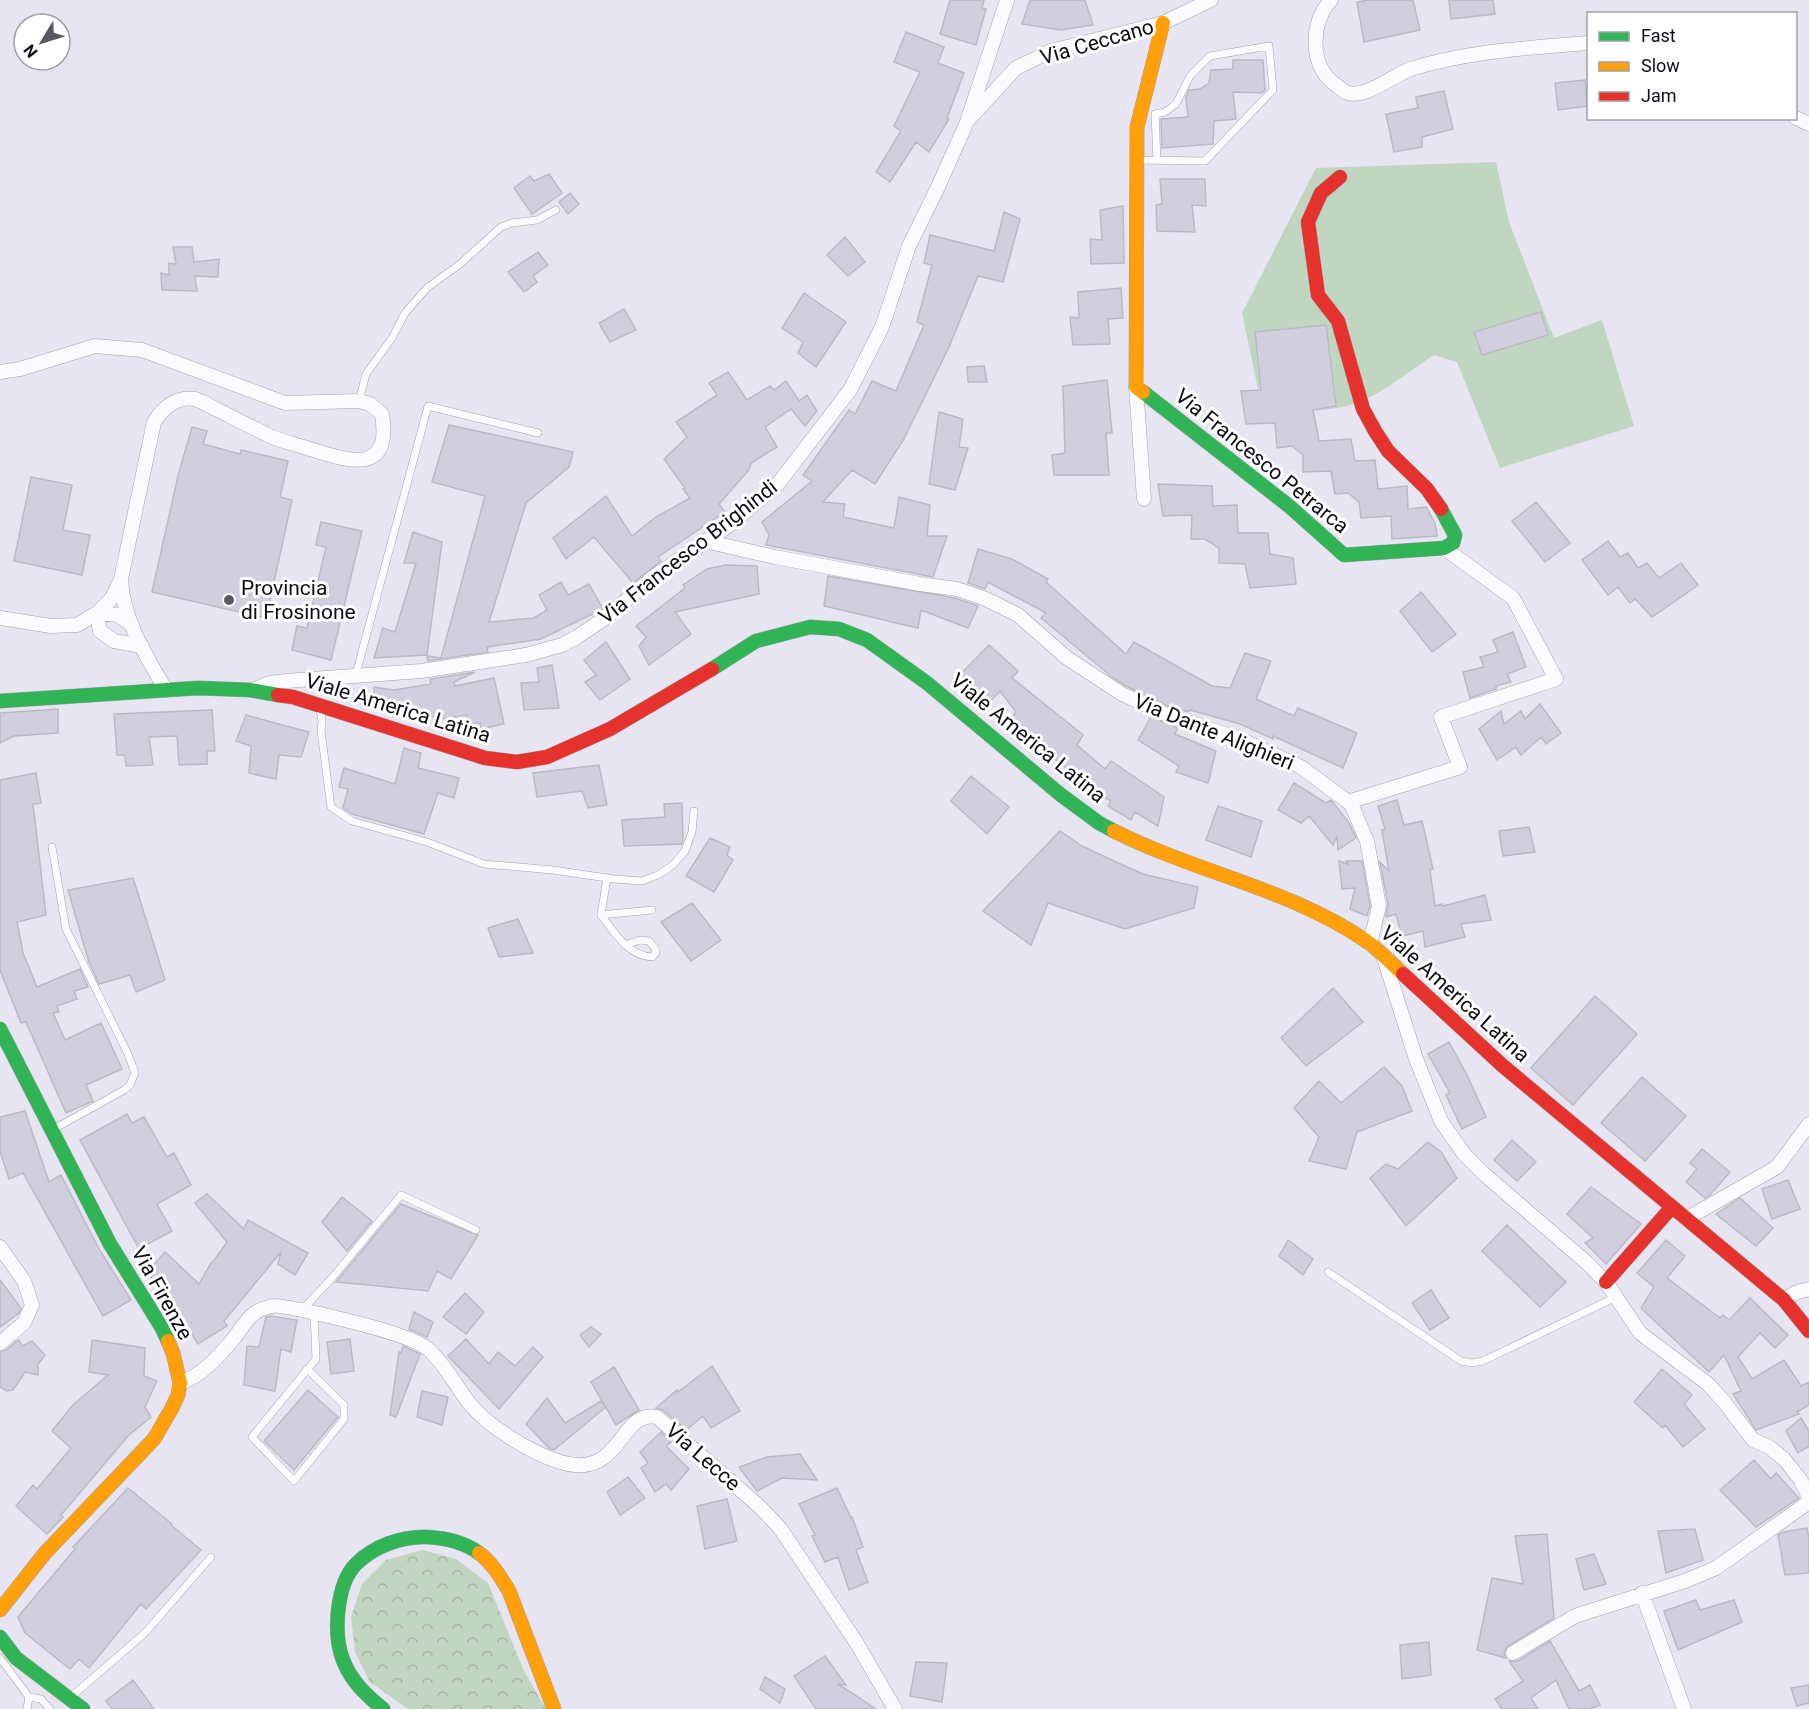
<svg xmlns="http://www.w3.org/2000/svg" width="1809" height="1709" viewBox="0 0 1809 1709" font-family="Roboto,sans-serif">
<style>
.green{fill:#c0d6c1}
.forest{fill:url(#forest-crowns)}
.building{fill:#d1cedf;stroke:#bbbac4;stroke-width:1.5}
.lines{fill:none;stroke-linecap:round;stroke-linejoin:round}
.lane-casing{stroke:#a4a2ac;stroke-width:8}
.street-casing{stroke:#a4a2ac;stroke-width:15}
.fast-casing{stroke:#a4a2ac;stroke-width:15}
.slow-casing{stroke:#a4a2ac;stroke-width:15}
.jam-casing{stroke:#a4a2ac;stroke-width:15}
.lane{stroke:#fbfbfd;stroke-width:7}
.street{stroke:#fbfbfd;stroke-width:14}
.fast{stroke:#30b455;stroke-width:14}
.slow{stroke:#ff9f0a;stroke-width:14}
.jam{stroke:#e5322d;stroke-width:14}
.poi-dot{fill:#5a5861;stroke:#fff;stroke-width:2}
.labels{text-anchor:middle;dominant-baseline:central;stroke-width:6;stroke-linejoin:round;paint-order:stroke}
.street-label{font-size:21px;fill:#0e0c14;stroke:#fff}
.poi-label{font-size:21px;fill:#0e0c14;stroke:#fff;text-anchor:start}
</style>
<defs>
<pattern id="forest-crowns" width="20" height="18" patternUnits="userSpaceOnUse" patternTransform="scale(1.5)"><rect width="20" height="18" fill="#c0d6c1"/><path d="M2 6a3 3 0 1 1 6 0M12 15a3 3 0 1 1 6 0" fill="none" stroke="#a4b6a5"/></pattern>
</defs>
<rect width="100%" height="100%" fill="#e6e5f1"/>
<!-- green -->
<path class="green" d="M1496 162 1509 222 1554 338 1602 320 1634 426 1500 468 1457 362 1434 355C1407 372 1381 396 1350 405 1333 410 1313 410 1295 412L1291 388 1258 389 1242 313 1316 168Z"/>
<!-- forest -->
<path class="forest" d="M422 1550 456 1559 488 1583 524 1671 546 1709H408L370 1682 355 1652 351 1617 362 1584 386 1560Z"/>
<!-- building -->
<path class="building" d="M950 0H984L982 8 986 9 976 45 940 34Z
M1030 0H1085L1093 25 1061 30 1022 24Z
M1368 0H1413L1420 30 1364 42 1357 2Z
M1449 0H1493L1495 14 1451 19Z
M906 32 944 47 938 63 964 73 947 118 949 119 929 152 916 142 890 182 876 172 901 131 894 126 920 72 894 62Z
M1233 60H1263L1265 90 1262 93 1233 92 1236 119 1214 121 1213 144 1162 148 1161 119 1188 117 1186 97 1189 90 1200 89 1209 83 1211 70 1233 69Z
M1585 80 1588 106 1558 110 1555 83Z
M1444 91 1453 129 1422 137V147L1394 152 1386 114 1418 108 1416 97Z
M549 174 562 193 532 214 514 188 530 176 534 181Z
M1160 179H1205L1206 206 1192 205 1195 232 1157 231 1156 205 1162 204Z
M570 193 579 204 568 214 559 202Z
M1123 206 1124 263 1091 264 1090 239 1102 240 1100 210Z
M1004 212 1020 219 1003 282 978 276 949 347 904 439 875 484 852 470 823 502 845 504 843 517 894 528 899 497 930 505 927 536H947L933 577 766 545 769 535 762 522 812 481 803 475 849 410 855 414 872 381 896 391 924 325 917 322 932 265 924 263 930 235 994 251Z
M845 237 865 262 848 276 827 255Z
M173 247H192L194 262 219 259 218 277 195 276 197 291 162 290 161 273 169 275V263L176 264Z
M538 252 548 265 533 276 537 282 524 292 508 272Z
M1121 288 1123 318 1108 319 1110 344 1073 345 1070 317 1079 318 1078 292Z
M804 293 846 322 816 367 798 353 803 342 782 328Z
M624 309 636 330 610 342 599 323Z
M1541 312 1548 335 1482 355 1474 332Z
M1326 325 1336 406 1313 410 1319 441 1351 439 1355 461 1375 460 1378 489 1407 486 1408 509 1426 507 1435 523 1437 536 1392 539 1391 516 1361 518 1359 502 1348 493 1335 494 1331 471 1303 472V455L1292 446 1277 448 1275 423 1246 424 1241 391 1261 390 1255 332Z
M984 366 987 382H968L967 367Z
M728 372 747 400 770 386 774 390 786 381 799 401 807 395 817 411 805 426 791 409 765 427 777 447 751 463 749 470 719 504 725 512 658 557 661 561 633 583 594 537 566 559 553 538 606 496 632 536 656 517 690 498 683 489 685 488 664 459 687 437 676 422 717 395 709 383Z
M1107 380 1112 433H1106L1109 475H1054L1052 455 1065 453 1063 386Z
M939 412 963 419 959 447 968 448 955 490 929 484Z
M449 425 573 452 569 467 526 503 489 622 534 618 547 610 539 595 561 582 568 595 589 584 603 609 541 639 487 647 488 652 428 661 427 656 441 658 485 496 432 482Z
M192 427 207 431 203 444 240 454 241 450 288 461 280 497 292 500 266 618 152 592 178 476Z
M31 477 72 485 63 530 90 535 82 575 14 561Z
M1158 484 1212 486 1213 506 1237 505 1238 533H1268L1270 554 1293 558 1296 584 1250 588 1245 564 1219 563V548L1205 539H1191L1192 515 1163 516Z
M1536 502 1570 543 1545 562 1512 521Z
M321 522 362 531 331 660 292 650 297 626 307 628 326 547 316 545Z
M413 532 442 542 427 655 374 658 383 628 395 632 416 563H404Z
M1608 541 1620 557 1628 553 1638 568 1647 563 1659 578 1681 563 1698 585 1652 617 1635 599 1630 603 1618 587 1608 595 1582 560Z
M978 549 1012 559 1048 579 1046 582 1126 654 1134 642 1212 686 1230 688 1245 653 1271 661 1256 699 1294 716 1298 708 1357 733 1343 768 1273 736V739L1240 724 1190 710 1188 712 1170 707 1126 686 1112 677 1041 618 1046 613 988 582 985 589 968 583Z
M725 565 757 566 759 594 675 612 691 634 649 665 639 646 646 637 636 626 685 588 683 585 707 569Z
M828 576 955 598 978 606 968 628 921 610 918 628 824 606Z
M1421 592 1456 634 1432 652 1400 611Z
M1513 632 1526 667 1507 674 1511 682 1496 686V689L1470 698 1463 672 1484 667 1480 657 1498 652 1493 640Z
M606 642 630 679 600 700 585 682 596 675 584 660Z
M989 645 1018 671 1012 678 1083 735 1077 745 1105 769 1111 761 1164 797 1158 826 1135 812 1131 820 1108 806 1111 801 1089 788 1010 720 1016 712 1000 691 988 704 957 678Z
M552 665 559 708 524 710 521 683 539 682 537 668Z
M475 672 454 682 455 686 494 678 504 724 481 729 480 723 469 724 467 715 446 719 431 716 406 717 395 707 374 704V687L394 690 431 684 430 679Z
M1540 704 1561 733 1546 744 1541 737 1521 755 1516 747 1497 760 1479 729 1501 711 1504 724 1521 711 1525 719Z
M58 709V733L14 736 0 743V713Z
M212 710 215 751H207V764L179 765 177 736 149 737 153 765 126 766 125 755H117L114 714Z
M246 715 309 732 301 757 279 755 276 779 249 773 251 746 236 741Z
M1151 717 1178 728 1175 734 1216 751 1208 783 1176 772 1179 766 1138 740Z
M404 748 421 753 418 768 459 778 454 798 438 793 424 834 352 814 343 808 348 789 339 787 344 768 395 784Z
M599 765 607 805 588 808 582 791 537 797 533 773Z
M36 773 41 803 33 804 46 915 17 922 23 953 37 987 80 969 88 987 74 991 77 999 57 1006 59 1012 53 1013 65 1040 101 1023 122 1069 86 1085 93 1101 66 1113 26 1022 21 1023 0 970V780Z
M971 776 1009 807 987 834 951 801Z
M1294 783 1326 803 1331 800 1349 823 1356 838 1338 850 1337 836 1333 845 1309 816 1301 823 1278 810Z
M1397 800 1404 825 1422 821 1433 869 1430 870 1435 906 1442 904 1443 906 1485 895 1491 920 1461 924 1465 937 1425 947 1423 931 1402 936 1396 914 1386 917 1388 904 1380 862 1389 871 1382 830 1385 829 1378 806Z
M682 803 683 839 682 844 624 846 622 820 665 817 664 804Z
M1218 806 1262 821 1251 857 1206 840Z
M1529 827 1535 852 1503 856 1499 831Z
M1060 831 1082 846 1127 867 1143 874 1198 887 1194 908 1125 929 1048 903 1031 945 983 911Z
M710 838 730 847 727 855 733 860 714 892 686 876Z
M1339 861 1348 864 1346 861H1362L1370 906 1367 916 1350 909 1355 888 1342 889Z
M133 878 165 980 136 992 130 975 99 984 89 962 68 890Z
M692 903 721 940 691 961 661 922Z
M518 919 533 953 499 957 488 928Z
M1333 988 1363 1022 1306 1066 1281 1038Z
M1595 996 1637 1034 1573 1105 1531 1068Z
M1449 1042 1467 1075 1486 1117 1462 1129 1446 1095 1450 1093 1428 1054Z
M1384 1067 1402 1086 1412 1111 1357 1132 1346 1169 1309 1161 1319 1137 1294 1108 1319 1081 1341 1103Z
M1642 1077 1686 1116 1645 1161 1601 1123Z
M25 1111 49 1182 61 1175 99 1249 131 1300 103 1316 23 1173 9 1179 0 1151V1117Z
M127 1114 132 1123 144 1117 167 1157 174 1153 191 1185 157 1204 172 1231 139 1249 80 1140Z
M1512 1140 1536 1162 1517 1181 1494 1160Z
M1428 1142 1441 1152 1457 1178 1406 1226 1370 1178 1386 1164 1398 1169Z
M1702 1149 1730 1172 1710 1195 1705 1198 1686 1182 1697 1169 1690 1163Z
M1788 1180 1800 1209 1772 1219 1762 1189Z
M1591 1187 1641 1224 1606 1264 1585 1243 1593 1238 1567 1214Z
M207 1194 244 1229 248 1220 308 1253 295 1275 278 1264 281 1252 224 1321 227 1326 198 1344 166 1294 147 1273 165 1252 199 1284 211 1263 213 1262 227 1242 195 1203Z
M342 1197 372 1221 347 1251 322 1222Z
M1740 1198 1773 1228 1756 1246 1716 1214Z
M401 1204 478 1235 451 1279 437 1271 428 1291 336 1282Z
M1507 1225 1566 1282 1540 1307 1482 1251Z
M1288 1240 1313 1259 1303 1275 1279 1256Z
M1666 1240 1685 1256 1667 1278 1720 1318 1723 1315 1729 1320 1750 1298 1788 1335 1775 1348 1760 1333 1738 1357 1752 1379 1784 1360 1801 1386 1809 1382V1405L1797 1412 1799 1414 1756 1430 1733 1394 1741 1391 1724 1355 1709 1372 1641 1308 1654 1287 1637 1273Z
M0 1280 21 1308 19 1313 0 1327Z
M1431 1290 1449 1318 1430 1330 1412 1303Z
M465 1293 484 1312 466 1334 443 1317Z
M414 1312 433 1322 427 1337 409 1329Z
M271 1316 297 1320 291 1352 281 1349 275 1391 244 1385 247 1346 259 1347 266 1317Z
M591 1327 601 1334 589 1347 580 1335Z
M350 1339 354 1371 331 1374 327 1342Z
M466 1339 489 1364 498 1352 515 1366 533 1347 543 1357 499 1409 448 1356Z
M18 1340 23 1346 32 1341 45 1355 38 1364V1375L25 1372 13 1390 7 1391 0 1387V1352L6 1350Z
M92 1340 145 1348 144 1376 157 1381 145 1407 151 1417 128 1436 61 1515 63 1517 47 1534 16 1506 33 1485 37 1489 71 1448 52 1431 73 1405 108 1375 89 1372Z
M403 1346 420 1354 396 1417 390 1415 399 1352 401 1353Z
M712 1366 740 1411 711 1428 703 1416 686 1430 663 1410 656 1408 677 1390 678 1392Z
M614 1367 639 1410 616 1425 591 1382Z
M1662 1369 1692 1395 1684 1404 1705 1429 1683 1447 1665 1425 1663 1428 1634 1402Z
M308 1390 338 1417 294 1470 264 1441Z
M422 1391 448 1397 442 1425 417 1417Z
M547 1398 565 1423 601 1401 606 1407 554 1450 549 1448 526 1424Z
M1801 1418 1809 1431V1446L1798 1453 1786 1431Z
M661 1432 671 1442 666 1446 689 1469 671 1490 666 1484 655 1492 641 1468 648 1463 640 1452Z
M800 1454 817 1480 782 1478 757 1491 739 1467 767 1457Z
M1754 1460 1771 1479 1776 1473 1799 1498 1756 1527 1720 1490Z
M628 1477 645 1498 620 1515 607 1492Z
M128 1488 172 1524 171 1525 201 1550 146 1609 141 1604 89 1668 79 1659 70 1669 25 1633 18 1617 75 1549 73 1547Z
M837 1488 851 1518 852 1517 863 1547 856 1550 868 1582 849 1590 838 1557 825 1562 812 1536 815 1535 799 1504Z
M727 1499 737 1541 705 1549 697 1506Z
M1807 1528 1809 1538V1573L1785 1575 1778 1535 1783 1532Z
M1695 1529 1703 1560 1666 1573 1658 1531Z
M1547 1534 1554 1618 1508 1646 1504 1653 1506 1658 1477 1650 1492 1578 1523 1584 1515 1536Z
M1594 1554 1606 1584 1584 1590 1576 1559Z
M1696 1600 1700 1610 1734 1600 1742 1622 1678 1650 1664 1611Z
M1550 1641 1579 1691 1590 1685 1600 1705 1590 1709H1569L1556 1680 1531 1698 1538 1709H1502L1495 1699 1523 1681 1509 1661H1518Z
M1429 1642 1431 1675 1402 1679 1400 1645Z
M825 1656 846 1685 838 1684 876 1709H816L794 1676Z
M916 1662 947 1663 942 1702 910 1696Z
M765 1677 785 1689 780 1703 760 1689Z
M133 1680 154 1709H112L106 1701Z
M1809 1685V1703L1797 1706 1791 1688Z"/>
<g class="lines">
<defs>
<path id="lane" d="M1137 160 1205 161 1273 90 1269 46 1210 56 1190 76 1176 104 1165 112 1155 114 1157 160
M359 401 366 374 392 338 405 313 427 288 460 264 501 227 512 223 537 220 556 210
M356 674 428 406 538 433
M320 709 322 721 321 731 331 807 352 821 427 842 484 864 553 870 614 879 642 881 658 875 673 865 685 851 692 832 694 811
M52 847 66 929 128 1054 135 1073 130 1085 124 1090 54 1129
M607 878 601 915C614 932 628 956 652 957L656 953 655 948 649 941 640 940 625 945
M601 915 652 910
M1328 1272 1461 1361 1472 1363 1483 1361 1616 1297
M303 1309 332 1278 401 1195 476 1230
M307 1369 344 1405V1419L294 1481 252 1437 316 1359 314 1313
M0 1658 29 1697
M71 1697 145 1633 211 1557
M27 1709 29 1697 41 1699 50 1709"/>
<path id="street" d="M1331 0C1310 22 1309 67 1336 85 1339 87 1344 92 1348 93 1367 98 1393 75 1411 69 1468 51 1529 48 1588 43
M971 117 1016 68 1051 51 1163 23 1211 0
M1796 118 1809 124
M0 372 20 369 95 346 142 350 285 403 359 401 370 404 382 414C392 476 348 461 310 449 295 444 279 441 266 434 249 426 232 417 216 409 209 406 202 401 195 399 176 396 163 408 154 422L121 579C122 618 146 656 166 690
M1136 387 1144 499
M705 541 775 557 920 584 957 589 986 599 1018 615 1067 658 1122 694 1167 715 1240 739 1301 767 1351 804 1367 841 1379 906 1370 944
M120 581 112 598 97 613 100 631 114 641 142 646
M0 618 51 626 77 625 97 613 118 615 132 625
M252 690 270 683 286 681 421 671 526 655 562 645 577 637 608 616 652 578 731 524 777 485 850 390 882 327 909 246 938 187 967 122 1007 0
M1348 802 1460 767 1441 717 1556 679 1513 598 1444 548
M1384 958 1416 1059 1441 1121 1464 1154 1484 1174 1586 1262 1606 1282 1640 1333 1708 1384 1725 1403 1753 1440 1769 1447 1784 1459 1800 1479 1809 1497
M1686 1219 1777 1167 1809 1124
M0 1247 24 1281 32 1305 24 1323 0 1343
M1784 1300 1797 1292 1809 1289
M180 1383C202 1376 221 1354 235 1337 247 1321 250 1311 272 1306 279 1304 319 1314 329 1316 352 1322 411 1335 428 1349 445 1364 456 1386 469 1403 488 1427 532 1453 560 1462 623 1481 618 1409 657 1417L760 1507 780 1528 856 1642 895 1709
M1642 1593 1684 1709
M1513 1653 1575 1616 1685 1581 1716 1568 1809 1502"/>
<path id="fast" d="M1143 392 1289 506 1344 555 1444 548 1453 543 1455 535 1441 509
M712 669 756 641 810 627 839 629 867 640 927 683 1061 795 1099 823 1114 831
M0 701 198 688 250 690 278 695
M0 1029 110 1244 162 1328 168 1341
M0 1637 16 1658 83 1709
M383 1709C366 1695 351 1681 343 1660 333 1635 336 1584 356 1564 374 1546 402 1536 427 1537 445 1538 464 1542 479 1553"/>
<path id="slow" d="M1143 392 1136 387 1137 127 1163 23
M1114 831C1197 873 1292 889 1369 943 1381 952 1392 964 1403 974
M479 1553C492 1563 500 1576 509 1591L554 1709
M0 1610 45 1553 154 1439 172 1408 178 1395 180 1383 173 1353 168 1341"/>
<path id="jam" d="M1340 177 1321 193 1308 222 1318 295 1338 321 1363 409 1375 431 1388 451 1427 489 1441 509
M278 695 293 697 485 758 517 762 547 757 610 729 712 669
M1403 974 1503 1066 1784 1300 1809 1331
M1606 1282 1672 1207"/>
</defs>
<!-- lane casing -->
<use href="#lane" class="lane-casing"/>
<!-- street casing -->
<use href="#street" class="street-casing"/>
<!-- fast casing -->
<use href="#fast" class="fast-casing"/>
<!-- slow casing -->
<use href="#slow" class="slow-casing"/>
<!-- jam casing -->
<use href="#jam" class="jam-casing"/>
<!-- lane -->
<use href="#lane" class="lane"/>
<!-- street -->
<use href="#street" class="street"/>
<!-- fast -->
<use href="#fast" class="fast"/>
<!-- slow -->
<use href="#slow" class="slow"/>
<!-- jam -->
<use href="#jam" class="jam"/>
</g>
<!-- markers -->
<circle class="poi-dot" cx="229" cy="600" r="6"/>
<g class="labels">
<!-- street labels -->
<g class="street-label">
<text transform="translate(1097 42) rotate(-16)">Via Ceccano</text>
<text transform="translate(1262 461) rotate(39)">Via Francesco Petrarca</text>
<text transform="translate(688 552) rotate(-38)">Via Francesco Brighindi</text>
<text transform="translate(398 708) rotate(17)">Viale America Latina</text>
<text transform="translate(1214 732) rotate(22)">Via Dante Alighieri</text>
<text transform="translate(1028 738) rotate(39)">Viale America Latina</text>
<text transform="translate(1455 994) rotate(42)">Viale America Latina</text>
<text transform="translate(162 1293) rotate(61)">Via Firenze</text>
<text transform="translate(703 1457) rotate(41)">Via Lecce</text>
</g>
<!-- poi labels -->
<g class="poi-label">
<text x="241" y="588">Provincia<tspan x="241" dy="24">di Frosinone</tspan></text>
</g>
</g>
<!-- legend -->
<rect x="1587" y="12" width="210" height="108" fill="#ffffff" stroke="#9f9ea1" stroke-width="1.5"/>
<rect x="1599" y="32" width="30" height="9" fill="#30b455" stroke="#9f9ea1" stroke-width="1.5"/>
<text x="1641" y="42" font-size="18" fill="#0e0c14">Fast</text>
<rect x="1599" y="62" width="30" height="9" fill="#ff9f0a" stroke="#9f9ea1" stroke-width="1.5"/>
<text x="1641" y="72" font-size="18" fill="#0e0c14">Slow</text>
<rect x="1599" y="92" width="30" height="9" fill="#e5322d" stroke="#9f9ea1" stroke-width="1.5"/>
<text x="1641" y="102" font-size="18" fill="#0e0c14">Jam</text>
<!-- north arrow -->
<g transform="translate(42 42) rotate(232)"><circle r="28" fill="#ffffff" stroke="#9f9ea1" stroke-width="1.5"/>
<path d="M0-4.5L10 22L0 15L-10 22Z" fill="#5a5861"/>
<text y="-9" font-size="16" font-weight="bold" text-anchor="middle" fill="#0e0c14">N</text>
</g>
</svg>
